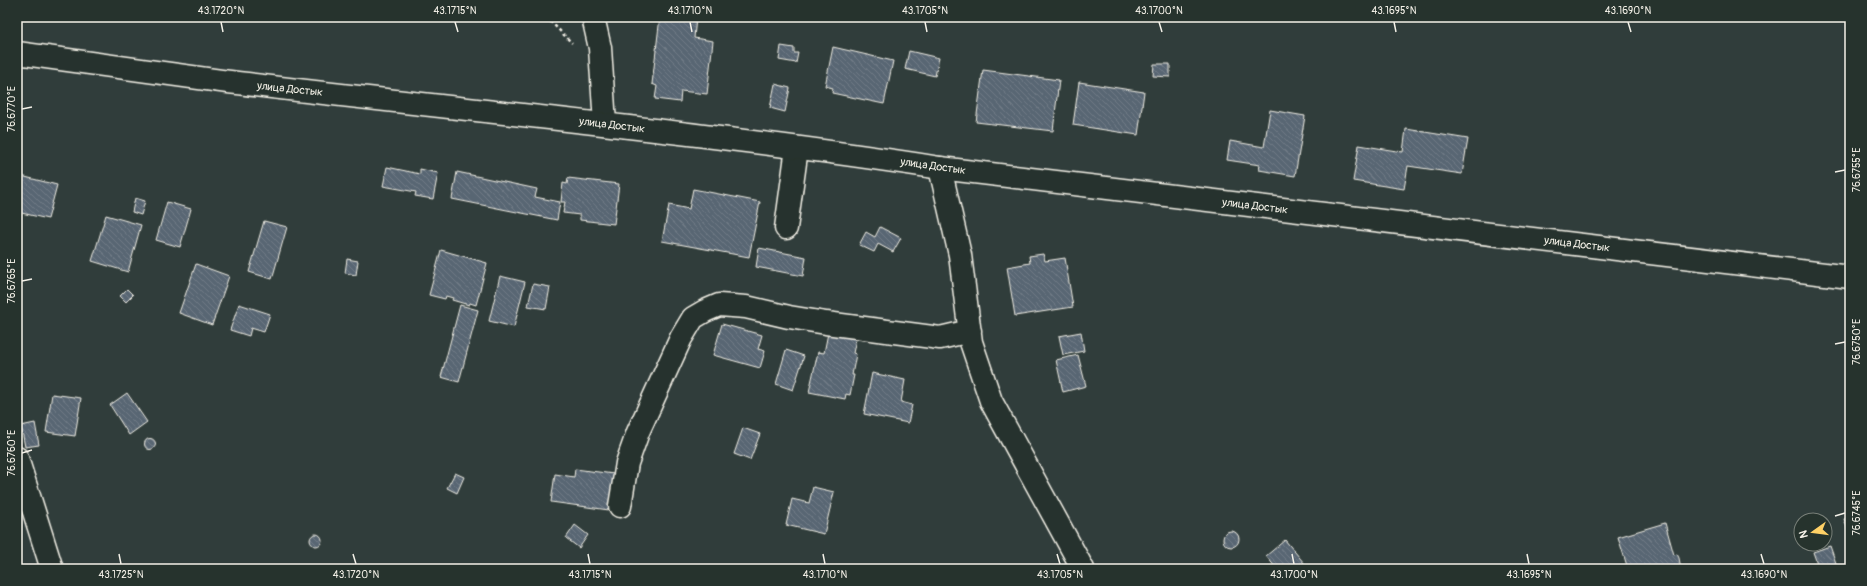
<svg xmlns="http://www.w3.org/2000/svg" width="1867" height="586" viewBox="0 0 1867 586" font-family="Pangolin,sans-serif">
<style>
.building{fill:url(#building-back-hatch);stroke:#f4f1e8}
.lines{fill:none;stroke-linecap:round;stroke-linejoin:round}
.minor-casing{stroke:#f4f1e8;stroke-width:25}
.secondary-casing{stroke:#f4f1e8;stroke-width:25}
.path{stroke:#f4f1e8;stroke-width:2.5;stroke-dasharray:3 3;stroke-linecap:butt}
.minor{stroke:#26332d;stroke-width:22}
.secondary{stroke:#26332d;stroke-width:22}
.ticks{fill:none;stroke:#f4f1e8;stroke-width:1.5}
.labels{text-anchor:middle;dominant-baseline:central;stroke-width:3;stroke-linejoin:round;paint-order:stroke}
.street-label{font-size:11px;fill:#f4f1e8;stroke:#26332d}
.neatline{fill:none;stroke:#f4f1e8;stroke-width:1.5}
.ticks-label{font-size:10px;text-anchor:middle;fill:#f4f1e8}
</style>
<defs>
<pattern id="building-back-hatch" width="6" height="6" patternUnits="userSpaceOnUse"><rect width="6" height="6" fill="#586673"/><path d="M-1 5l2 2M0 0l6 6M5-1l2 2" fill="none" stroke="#717c87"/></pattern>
</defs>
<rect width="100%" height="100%" fill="#303d3b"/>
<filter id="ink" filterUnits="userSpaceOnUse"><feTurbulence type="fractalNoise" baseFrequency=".025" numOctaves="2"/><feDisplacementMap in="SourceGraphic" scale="8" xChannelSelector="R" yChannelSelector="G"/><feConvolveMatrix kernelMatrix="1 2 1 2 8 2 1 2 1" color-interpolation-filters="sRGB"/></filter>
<g filter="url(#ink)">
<!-- building -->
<path class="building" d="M660 17 696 18 694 38 713 41 707 94 681 91 680 102 655 99 657 86 652 84Z
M781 46 794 48V53H798L796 63 779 60Z
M833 47 893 61 884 104 832 93 833 88 825 86Z
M909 51 939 58 935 76 905 69Z
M1154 64H1170V77L1153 76Z
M983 70 1059 80 1053 131 976 122Z
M1079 82 1144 92 1138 135 1073 125Z
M775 84 790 88 785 112 770 108Z
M1270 110 1305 116 1295 176 1259 170 1260 165 1227 160 1230 141 1264 147Z
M1406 129 1468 139 1462 174 1408 166 1404 189 1353 181 1359 145 1403 152Z
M387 167 420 174V169L438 173 433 199 415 196 416 192 383 186Z
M457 172 537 189 535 197 560 202 557 220 452 199Z
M17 175 57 185 48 219 17 212Z
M568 178 619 184 614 224 580 220V215L563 213 565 202H561L563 183 567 184Z
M693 189 760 202 749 257 662 241 669 205 689 209Z
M135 198 145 201 141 215 132 212Z
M167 202 191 209 180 247 156 240Z
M106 215 141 225 128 272 92 261Z
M264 221 287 227 272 279 249 272Z
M880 227 901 238 893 252 878 244 874 252 859 245 866 232 875 237Z
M759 248 806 257 803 276 756 267Z
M441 250 487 263 476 305 470 303 469 305 452 300 453 298 446 296 445 299 429 295Z
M1043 254 1045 261 1065 258 1073 307 1015 316 1007 267 1030 263 1029 256Z
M347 259 358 261 356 275 345 273Z
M196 264 229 276 212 325 179 313Z
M500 276 525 282 514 327 489 321Z
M533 284 550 287 546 309 528 306Z
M127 289 133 295 126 302 120 296Z
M239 304 270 314 264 332 251 328 249 336 230 330Z
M460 305 478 310 459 382 441 377Z
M722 324 762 335 758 349 765 351 760 368 713 355Z
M1081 332 1084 351 1063 355 1059 336Z
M828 333 856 339 853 353 856 354 852 375H854L850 395 846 394 845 399 809 392 818 352 824 353Z
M786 350 804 356 793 390 776 384Z
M1078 355 1086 386 1063 392 1056 360Z
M872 373 905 380 901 402 912 405 908 423 864 414Z
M127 393 147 422 129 435 110 405Z
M52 394 81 398 75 436 46 432Z
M35 423 39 445 25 447 21 426Z
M743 428 760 434 750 460 734 454Z
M144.5 444a5.5 5.5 0 1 1 11 0a5.5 5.5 0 1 1-11 0Z
M575 469 614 474 609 510 551 502 555 474 574 477Z
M455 473 464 477 457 493 447 488Z
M813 487 834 492 824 534 786 525 792 499 809 503Z
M1850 517V536L1844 519Z
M1665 523 1674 555 1677 554 1679 558 1681 569H1628L1618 537Z
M575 525 588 535 579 548 566 538Z
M1223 539a8 8 0 1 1 16 0a8 8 0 1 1-16 0Z
M310 540a6 6 0 1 1 12 0a6 6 0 1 1-12 0Z
M1285 540 1309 569H1277L1266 556Z
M1830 546 1838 569H1819L1813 552Z"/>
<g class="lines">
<defs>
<path id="minor" d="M593 17 600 48 605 124
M940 168 960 255 971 342 991 401 1083 569
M786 228 797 148
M17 458 52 569
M620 506 627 463 638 432 681 338 693 318 705 311 719 305 746 307 789 317 826 323 940 338 970 331"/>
<path id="secondary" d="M17 53C85 62 153 72 221 81 460 110 701 131 940 168L1850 277"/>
</defs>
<!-- minor casing -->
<use href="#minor" class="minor-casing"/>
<!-- secondary casing -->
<use href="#secondary" class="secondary-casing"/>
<!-- path -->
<path class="path" d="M546 17 572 43"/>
<!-- minor -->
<use href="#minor" class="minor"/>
<!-- secondary -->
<use href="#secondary" class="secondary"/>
</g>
</g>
<!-- ticks -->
<path class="ticks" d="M221 22 223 32M455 22 458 32M690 22 692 32M925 22 927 32M1159 22 1162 32M1394 22 1396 32M1628 22 1631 32M22 109 32 107M1835 172 1845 170M22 281 32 279M1835 344 1845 342M22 453 32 450M1835 516 1845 513M119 554 121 564M353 554 356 564M588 554 590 564M823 554 825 564M1057 554 1060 564M1292 554 1294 564M1527 554 1529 564M1761 554 1764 564"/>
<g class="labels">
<!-- street labels -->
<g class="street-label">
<text transform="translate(290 89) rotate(6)">улица Достык</text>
<text transform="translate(612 125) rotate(7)">улица Достык</text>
<text transform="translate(933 166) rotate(8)">улица Достык</text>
<text transform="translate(1255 206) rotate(7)">улица Достык</text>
<text transform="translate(1577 244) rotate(7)">улица Достык</text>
</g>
</g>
<!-- margin -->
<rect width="1867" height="586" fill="none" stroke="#26332d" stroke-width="44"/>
<!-- north arrow -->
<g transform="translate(1813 532) rotate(256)"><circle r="19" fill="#26332d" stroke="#787f78"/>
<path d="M0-3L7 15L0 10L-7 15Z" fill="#ffd166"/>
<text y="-6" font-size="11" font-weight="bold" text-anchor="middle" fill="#f4f1e8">N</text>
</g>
<rect x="22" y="22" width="1823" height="542" class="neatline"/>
<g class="ticks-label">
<text x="221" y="14">43.1720°N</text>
<text x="455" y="14">43.1715°N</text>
<text x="690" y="14">43.1710°N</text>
<text x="925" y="14">43.1705°N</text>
<text x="1159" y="14">43.1700°N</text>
<text x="1394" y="14">43.1695°N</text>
<text x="1628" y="14">43.1690°N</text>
<text transform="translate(11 109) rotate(-90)" y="4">76.6770°E</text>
<text transform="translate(1856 170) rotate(-90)" y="4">76.6755°E</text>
<text transform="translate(11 281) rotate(-90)" y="4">76.6765°E</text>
<text transform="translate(1856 342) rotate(-90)" y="4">76.6750°E</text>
<text transform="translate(11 453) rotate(-90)" y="4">76.6760°E</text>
<text transform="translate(1856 513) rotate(-90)" y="4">76.6745°E</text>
<text x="121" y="578">43.1725°N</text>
<text x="356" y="578">43.1720°N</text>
<text x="590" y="578">43.1715°N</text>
<text x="825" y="578">43.1710°N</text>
<text x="1060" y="578">43.1705°N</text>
<text x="1294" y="578">43.1700°N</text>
<text x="1529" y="578">43.1695°N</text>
<text x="1764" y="578">43.1690°N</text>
</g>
</svg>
